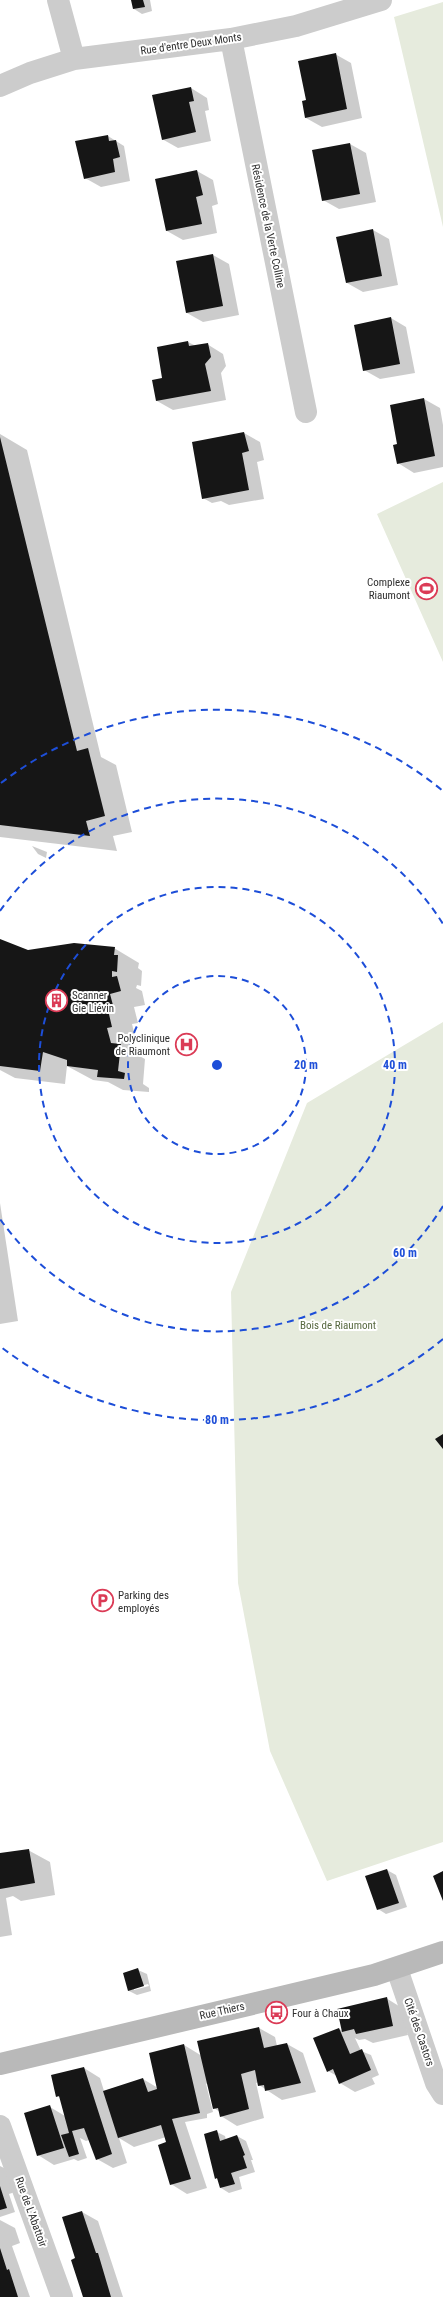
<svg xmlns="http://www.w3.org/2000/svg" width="443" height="2297" viewBox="0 0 443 2297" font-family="'Roboto Condensed',sans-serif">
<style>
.green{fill:#e6ebdd}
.shadow{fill:#0003;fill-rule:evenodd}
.building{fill:#161616}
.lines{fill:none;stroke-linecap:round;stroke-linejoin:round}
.street{stroke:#ccc;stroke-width:22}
.secondary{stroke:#b9b9b9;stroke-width:22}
.ring{fill:none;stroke:#1d4ed8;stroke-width:2;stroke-dasharray:7 5}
.labels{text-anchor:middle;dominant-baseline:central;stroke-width:4;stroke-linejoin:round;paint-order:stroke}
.street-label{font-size:11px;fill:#2f2f2f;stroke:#fff}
.poi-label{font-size:11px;fill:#2f2f2f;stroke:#fff;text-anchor:start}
.park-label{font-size:11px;fill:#56683e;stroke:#fff}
.centre{fill:#1d4ed8;stroke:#fff;stroke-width:2}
.ring-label{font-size:12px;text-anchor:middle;font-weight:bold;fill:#1d4ed8;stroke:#fff;stroke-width:4;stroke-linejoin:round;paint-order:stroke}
</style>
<rect width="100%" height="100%" fill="#fff"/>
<!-- green -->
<path class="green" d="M443 2V227L394 17Z
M443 482V662L377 514Z
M443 1022V1842L327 1881 270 1751 238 1583 231 1292 307 1103Z"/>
<!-- shadow -->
<path class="shadow" d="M132 0H150L152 11 142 14 134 9Z
M335 54 351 63 362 118 322 127 306 118 303 102 307 101Z
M191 88 207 98 209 110 205 111 211 141 178 148 162 139Z
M108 136 124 146 130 181 101 187 85 178Z
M350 144 366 153 376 202 339 209 323 200Z
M197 171 213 180 218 204 212 206 217 233 183 240 167 231Z
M373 230 389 239 398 285 363 292 347 283Z
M213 255 229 264 239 315 203 322 187 313 177 262Z
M391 318 406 327 415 373 380 379 364 370Z
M188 342 196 346 207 344 223 354 226 366 221 373 226 400 173 410 157 401 164 379Z
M424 399 440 408 443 425V467L414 473 398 463V445Z
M244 433 260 442 264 460 257 462 264 499 229 505 221 501 212 503 203 498Z
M0 434 27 450 101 757 116 765 132 832 113 836 117 851 0 837Z
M32 846 47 852 46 858 38 854Z
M0 940 28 951 114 948 139 963 138 968 142 971 141 986 137 985 136 988 142 991 145 1005 134 1007 138 1023 132 1024 136 1040 131 1042 134 1053 145 1059 143 1084 149 1088V1092L123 1090 108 1082 93 1080 67 1066 65 1084 15 1078 0 1070Z
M0 1203 18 1321 0 1324Z
M28 1850 50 1862 55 1895 21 1901 13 1896 6 1898 12 1935 0 1937V1854Z
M387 1870 396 1875 407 1907 386 1914 378 1909Z
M138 1970 147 1974 151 1991 137 1995 129 1991ZM148 1984 149 1986 134 1990V1988Z
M386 1998 402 2008 408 2035 373 2043 365 2039 359 2040 355 2038 361 2051 371 2055 379 2075 372 2078 375 2084 355 2092 340 2083 337 2076 328 2071 339 2029 343 2031Z
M259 2028 275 2037 277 2046 287 2044 303 2053 316 2092 282 2100 259 2085V2082L256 2083 264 2118 237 2126 221 2116 220 2112 214 2108 208 2083 206 2084 213 2112 207 2114V2118L185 2122 207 2188 187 2194 171 2184 166 2137 134 2147 119 2138 127 2163 113 2168 97 2159 89 2140 86 2141 80 2138 87 2158 78 2161 74 2159 54 2165 38 2155 50 2107 65 2116 61 2098 57 2096 84 2068 100 2078 104 2091 143 2079 158 2088 184 2045 202 2056Z
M217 2132 225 2136 226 2140 237 2136 246 2141 253 2160H251L255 2172 239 2177 242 2189 229 2193 221 2188 218 2179 216 2178Z
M0 2166 8 2170 15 2192 9 2194 15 2212 0 2217Z
M82 2212 98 2221 123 2297H84L75 2260Z
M0 2220 15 2228 20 2243 12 2246 30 2297H0Z"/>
<!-- building -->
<path class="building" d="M131 0H143L145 7 133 9Z
M336 53 347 109 305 118 302 101 306 100 298 61Z
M191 87 194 101 189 102 196 132 162 140 152 95Z
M108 135 109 141 116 140 120 157 113 159 115 172 84 179 75 141Z
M350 143 360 194 322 201 312 150Z
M197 170 203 195 196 197 202 224 166 231 155 179Z
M373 229 382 276 346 283 336 237Z
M213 254 223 306 186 313 176 261Z
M391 317 400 364 363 371 354 325Z
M188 341 189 346 208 343 211 357 205 364 211 391 156 401 152 380 162 378 157 347Z
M424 398 435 456 397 464 393 445 397 444 390 405Z
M244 432 249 451 242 453 249 490 202 499 192 442Z
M0 437 77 751 88 748 105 816 86 821 90 836 0 825Z
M0 939 28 950 74 943 115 947 114 955H118L117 972 112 971V977L117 976 121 991 110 994 114 1009 108 1010 112 1027 107 1028 111 1043 121 1044 118 1071 125 1073 124 1079 97 1077 98 1070 67 1066V1060L43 1052 40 1071 0 1066Z
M443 1434V1449L435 1439Z
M29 1849 35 1883 0 1889V1853Z
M387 1869 399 1903 377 1910 365 1876Z
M443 1871V1901L433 1876Z
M138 1968 144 1986 128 1991 123 1973Z
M387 1997 393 2026 356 2034 354 2029 342 2032 337 2009Z
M259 2027 264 2048 287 2043 301 2083 265 2091 264 2085 258 2086 255 2070 241 2074 249 2109 220 2117 218 2108 213 2109 197 2041Z
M339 2028 350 2054 362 2049 371 2070 339 2084 333 2069 327 2072 313 2038Z
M184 2044 200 2113 172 2119 191 2179 170 2185 158 2145 166 2142 161 2125 118 2138 103 2091 143 2078 148 2092 157 2089 149 2053Z
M84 2067 112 2154 96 2160 84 2128 72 2131 79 2154 69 2157 61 2135 69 2133 59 2096 56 2097 51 2075Z
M50 2105 64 2148 37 2156 24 2113Z
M217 2130 220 2141 237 2135 245 2155 243 2156 247 2168 231 2173 235 2184 220 2188 217 2178 215 2179 204 2134Z
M0 2186 7 2208 0 2210Z
M82 2211 96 2253H98L111 2297H83L71 2260 75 2258 62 2217Z
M0 2248 7 2270 9 2269 18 2297H0Z"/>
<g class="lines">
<!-- street -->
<path class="street" d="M58 0 74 59
M231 39 306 412
M0 86 30 73 74 59 231 39 296 26 381 0
M397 1969 436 2083 443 2094
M0 2126 62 2297"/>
<!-- secondary -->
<path class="secondary" d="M0 2064 374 1975 443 1952"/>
</g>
<!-- distance rings -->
<g class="ring">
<circle cx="217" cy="1065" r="89"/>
<circle cx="217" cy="1065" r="178"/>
<path d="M443 1206A266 266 0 0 1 0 1219M0 911A266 266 0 0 1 443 924"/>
<path d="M443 1339A355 355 0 0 1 1 1347M1 783A355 355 0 0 1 443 791"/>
</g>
<!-- icons -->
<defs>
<symbol id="stadium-ring" viewBox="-11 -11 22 22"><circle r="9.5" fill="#fff" stroke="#db3b56" stroke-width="1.5"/><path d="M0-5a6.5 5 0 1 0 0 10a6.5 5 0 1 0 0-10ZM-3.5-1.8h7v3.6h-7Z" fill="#db3b56"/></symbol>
<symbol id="building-ring" viewBox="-11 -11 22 22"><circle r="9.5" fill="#fff" stroke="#db3b56" stroke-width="1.5"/><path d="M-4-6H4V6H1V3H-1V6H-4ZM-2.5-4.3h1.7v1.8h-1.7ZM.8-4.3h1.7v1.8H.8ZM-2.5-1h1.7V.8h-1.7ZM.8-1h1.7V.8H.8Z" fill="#db3b56"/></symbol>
<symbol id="hospital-ring" viewBox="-11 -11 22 22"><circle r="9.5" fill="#fff" stroke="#db3b56" stroke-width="1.5"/><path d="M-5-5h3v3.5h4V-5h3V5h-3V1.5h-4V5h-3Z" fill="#db3b56"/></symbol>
<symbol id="parking-ring" viewBox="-11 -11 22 22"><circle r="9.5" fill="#fff" stroke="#db3b56" stroke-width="1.5"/><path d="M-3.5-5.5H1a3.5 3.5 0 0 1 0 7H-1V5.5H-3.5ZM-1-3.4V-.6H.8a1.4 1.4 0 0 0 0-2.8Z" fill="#db3b56"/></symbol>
<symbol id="bus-ring" viewBox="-11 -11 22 22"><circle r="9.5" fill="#fff" stroke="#db3b56" stroke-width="1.5"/><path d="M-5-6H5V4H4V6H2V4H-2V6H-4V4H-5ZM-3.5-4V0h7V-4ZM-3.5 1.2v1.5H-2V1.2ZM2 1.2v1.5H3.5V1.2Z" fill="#db3b56"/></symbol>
</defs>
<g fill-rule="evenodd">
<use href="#stadium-ring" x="414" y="576" width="25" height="25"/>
<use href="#building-ring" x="44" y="988" width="25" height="25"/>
<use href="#hospital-ring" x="174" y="1032" width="25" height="25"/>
<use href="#parking-ring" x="90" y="1588" width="25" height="25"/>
<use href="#bus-ring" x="264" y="2000" width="25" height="25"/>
</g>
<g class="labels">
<!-- street labels -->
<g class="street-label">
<text transform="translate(191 44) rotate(-8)">Rue d'entre Deux Monts</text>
<text transform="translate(268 226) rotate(78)">Résidence de la Verte Colline</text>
<text transform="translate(222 2011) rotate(-13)">Rue Thiers</text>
<text transform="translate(419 2032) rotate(71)">Cité des Castors</text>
<text transform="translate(31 2212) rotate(70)">Rue de L'Abattoir</text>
</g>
<!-- poi labels -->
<g class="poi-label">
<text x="410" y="582" text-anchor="end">Complexe<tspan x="410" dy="13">Riaumont</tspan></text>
<text x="72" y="995">Scanner<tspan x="72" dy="13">Gie Liévin</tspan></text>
<text x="170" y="1038" text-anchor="end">Polyclinique<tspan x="170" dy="13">de Riaumont</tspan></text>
<text x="118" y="1595">Parking des<tspan x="118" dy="13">employés</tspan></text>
<text x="292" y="2013">Four à Chaux</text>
</g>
<!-- park labels -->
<g class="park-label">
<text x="338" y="1325">Bois de Riaumont</text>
</g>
</g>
<circle cx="217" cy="1065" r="6" class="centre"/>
<g class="ring-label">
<text x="306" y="1069">20 m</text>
<text x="395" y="1069">40 m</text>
<text x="405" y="1257">60 m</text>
<text x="217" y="1424">80 m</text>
</g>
</svg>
